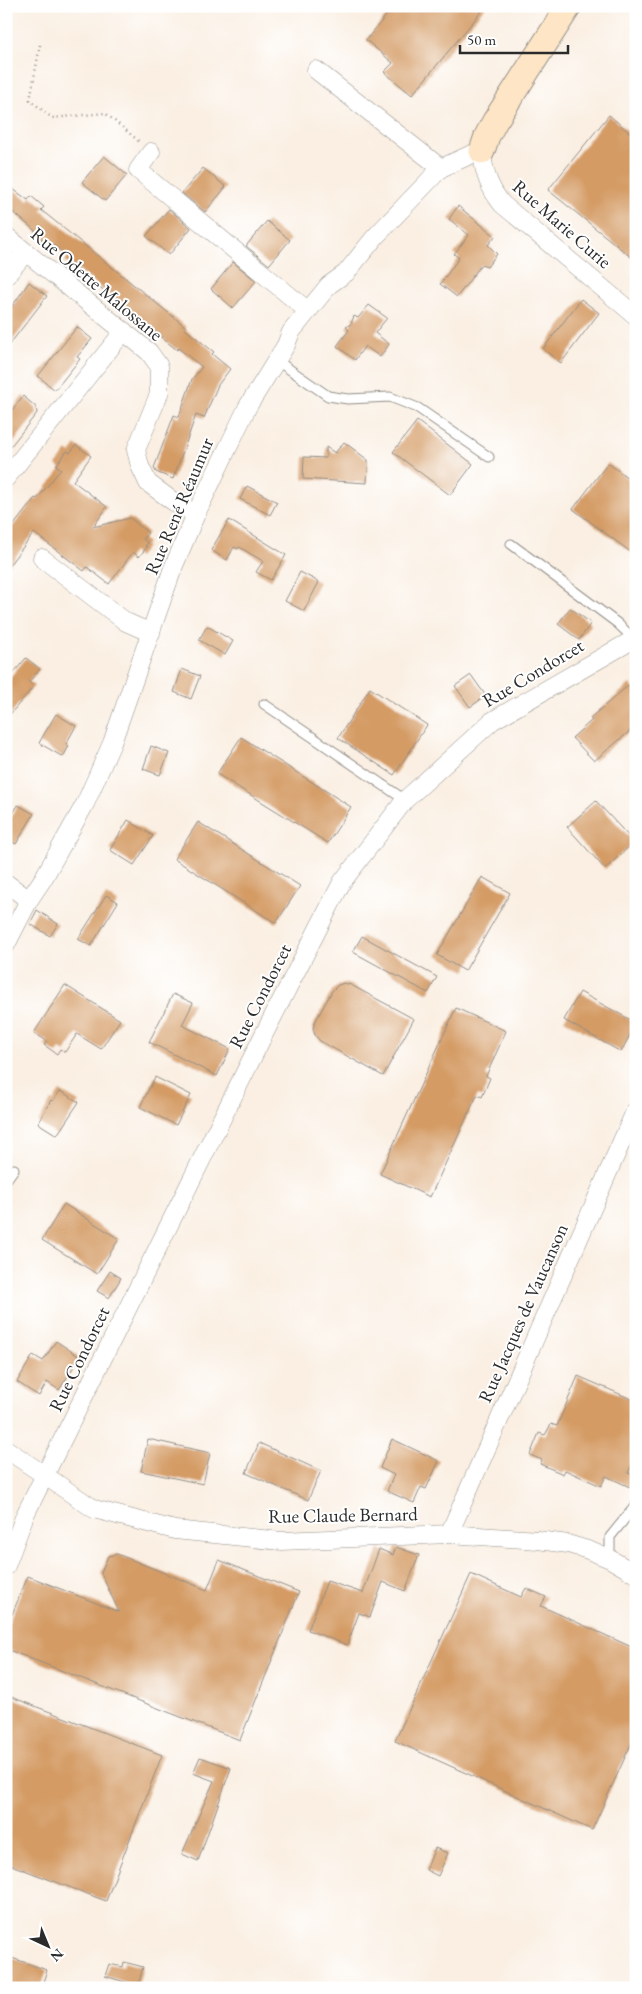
<svg xmlns="http://www.w3.org/2000/svg" width="642" height="1994" viewBox="0 0 642 1994" font-family="'EB Garamond',serif">
<style>
.building{fill:#d49b65}
.lines{fill:none;stroke-linecap:round;stroke-linejoin:round}
.lane-casing{stroke:#928d86;stroke-width:11}
.street-casing{stroke:#928d86;stroke-width:19}
.secondary-casing{stroke:#928d86;stroke-width:27}
.path{stroke:#928d86;stroke-width:2.5;stroke-dasharray:1 4;stroke-linecap:butt}
.lane{stroke:#fff;stroke-width:9}
.street{stroke:#fff;stroke-width:18}
.secondary{stroke:#fde5c5;stroke-width:25}
.labels{text-anchor:middle;dominant-baseline:central;stroke-width:4;stroke-linejoin:round;paint-order:stroke}
.street-label{font-size:19px;fill:#2b2b2b;stroke:#fff}
</style>
<rect width="100%" height="100%" fill="#fff"/>
<filter id="ink" filterUnits="userSpaceOnUse"><feTurbulence type="fractalNoise" baseFrequency=".02" numOctaves="2"/><feDisplacementMap in="SourceGraphic" scale="10" xChannelSelector="R" yChannelSelector="G"/><feConvolveMatrix kernelMatrix="1 2 1 2 8 2 1 2 1" color-interpolation-filters="sRGB"/></filter>
<filter id="wash" filterUnits="userSpaceOnUse"><feTurbulence type="fractalNoise" baseFrequency=".0096" numOctaves="4" result="noise"/><feDisplacementMap in="SourceGraphic" scale="20" xChannelSelector="R" yChannelSelector="G"/><feGaussianBlur stdDeviation="1.12" result="paint"/><feColorMatrix in="noise" values="0 0 0 0 0 0 0 0 0 0 0 0 0 0 0 0 0 1.4 0 .05"/><feComposite in="paint" operator="in"/></filter>
<g filter="url(#wash)">
<rect width="100%" height="100%" fill="#faefe2"/>
<g id="blocks">
<!-- building -->
<path class="building" d="M394 6H486L412 95 384 72 393 63 366 40Z
M609 115 630 133 636 131V261L548 190Z
M104 156 127 175 105 201 82 182Z
M203 168 226 187 205 212 182 193Z
M6 184 28 200 31 196 44 207 41 210 186 327 185 329 214 352 212 354 230 369 218 385 204 418 196 415 173 479 156 472 154 468 174 415 179 417 192 379 202 367 178 348 177 350 79 270 65 261 68 257 51 243 49 245 38 236 39 234 6 206Z
M458 206 495 236 488 245 497 254 487 267 481 265 457 297 440 284 459 258 454 254 469 235 449 219Z
M169 209 191 228 169 255 146 236Z
M267 221 290 240 269 265 246 246Z
M233 262 256 281 233 308 211 289Z
M29 282 47 296 6 349V315Z
M581 299 599 313 561 363 543 349Z
M369 305 387 318 375 333 389 344 380 357 365 346 355 360 337 346 349 330 346 327 351 324 354 316 358 318Z
M77 327 92 339 77 357 80 359 55 390 38 376Z
M23 396 36 407 37 413 6 452V418Z
M417 421 473 464 450 495 393 452Z
M344 442 368 460 367 483 303 479 304 457 326 458V447L335 453Z
M76 445 91 456 73 481 107 507 93 527 130 518 148 533 143 539 148 543 145 546 147 547 139 557 133 552 109 584 87 567 84 571 34 533 6 569V535L35 498 37 499 61 469 56 465 67 451 70 453Z
M608 463 636 484V556L573 509Z
M247 486 277 502 270 515 240 499Z
M229 520 286 555 271 580 256 572 263 561 239 547 238 549 234 547 227 560 211 550Z
M300 572 319 582 304 611 285 601Z
M570 608 591 623 579 640 558 624Z
M207 626 233 641 225 655 199 640Z
M26 658 40 669 29 682 34 686 6 719V682Z
M182 669 200 676 191 699 174 692Z
M471 675 486 696 470 707 455 686Z
M630 684 636 691V726L594 761 572 738 592 720 590 718Z
M370 688 427 725 394 775 338 738Z
M56 714 76 726 66 744 69 746 63 757 39 743Z
M241 737 351 807 328 843 217 774Z
M151 746 169 753 160 775 143 769Z
M596 801 634 842 605 869 567 827Z
M18 805 34 814 16 844 6 839V825Z
M128 820 153 836 134 865 110 850Z
M198 822 300 886 276 923 174 859Z
M482 877 510 893 465 971 437 955Z
M106 895 118 902 91 946 78 939Z
M37 910 58 924 50 936 30 924Z
M362 936 437 977 428 993 353 952Z
M344 983 351 985 414 1019 383 1076 320 1041 315 1035 313 1028 315 1022 332 991 338 985Z
M65 985 120 1020 101 1049 77 1034 65 1052 60 1049 57 1054 44 1045 47 1041 34 1033Z
M580 992 636 1023 621 1052 564 1020Z
M173 994 193 1003 182 1025 230 1049 217 1076 149 1042Z
M456 1008 506 1031 486 1076 490 1078 482 1097 477 1095 430 1197 380 1174Z
M155 1077 191 1095 176 1125 140 1107Z
M60 1091 79 1102 57 1135 38 1123 51 1100 53 1101Z
M64 1204 119 1239 97 1274 42 1240Z
M110 1271 121 1278 109 1298 97 1291Z
M56 1341 80 1357 59 1390 47 1382 39 1396 17 1382 33 1355 43 1361Z
M578 1376 636 1401V1455L628 1473 636 1476 632 1488 606 1476 601 1486 565 1470 563 1474 540 1464 542 1460 530 1455 539 1433 545 1435 551 1424 557 1426Z
M148 1439 210 1453 203 1484 141 1471Z
M392 1439 439 1461 426 1489 421 1487 414 1503 387 1491 394 1475 380 1468Z
M259 1443 321 1471 308 1500 246 1473Z
M396 1547 419 1555 405 1591 383 1582 370 1617 359 1613 347 1645 308 1630 327 1581 363 1593 379 1549 393 1555Z
M117 1554 207 1590 219 1560 299 1592 240 1740 6 1649V1629L28 1576 119 1612 101 1573 108 1556Z
M471 1574 521 1597 526 1588 546 1597 541 1606 636 1649V1733L592 1830 395 1741Z
M6 1695 162 1755 106 1901 6 1863Z
M200 1757 231 1768 198 1861 182 1854 214 1781 193 1773Z
M435 1848 448 1853 438 1876 426 1870Z
M6 1956 47 1970 41 1988H6Z
M124 1962 143 1967 138 1986 105 1976 109 1964 123 1967Z"/>
</g>
</g>
<g filter="url(#ink)">
<use href="#blocks" fill-opacity="0" stroke="#928d86" stroke-width="1"/>
<g class="lines">
<defs>
<path id="lane" d="M276 360 328 396 348 399 390 397 418 408 489 457
M511 544 617 623 634 639
M264 704 405 800
M6 1180 14 1169
M610 1559V1537L636 1505"/>
<path id="street" d="M316 70 441 168
M151 152 138 170 308 311
M6 236 149 352 159 366V394L136 450 140 466 148 483 174 502 196 514
M6 276 26 252
M6 478 124 331
M42 558 126 622 151 633
M6 883 29 900
M6 945 29 900 43 879 85 804 112 743 173 568 196 514 248 406 286 345 291 332 329 285 346 273 375 237 441 168 470 155 482 151C483 172 489 188 502 204L636 316
M6 1449 94 1509 175 1530 281 1541 449 1534 538 1540 568 1544 588 1550 610 1559 636 1574
M449 1534 636 1109
M6 1566 25 1515 262 1038 342 882 405 800 492 721 636 638"/>
<path id="secondary" d="M482 151 487 136 495 121 569 6"/>
</defs>
<!-- lane casing -->
<use href="#lane" class="lane-casing"/>
<!-- street casing -->
<use href="#street" class="street-casing"/>
<!-- secondary casing -->
<use href="#secondary" class="secondary-casing"/>
<!-- path -->
<path class="path" d="M6 8 7 6
M40 45 30 100 52 118 105 113 141 143"/>
<!-- lane -->
<use href="#lane" class="lane"/>
<!-- street -->
<use href="#street" class="street"/>
<!-- secondary -->
<use href="#secondary" class="secondary"/>
</g>
</g>
<g class="labels">
<!-- street labels -->
<g class="street-label">
<text transform="translate(562 224) rotate(41)">Rue Marie Curie</text>
<text transform="translate(97 284) rotate(40)">Rue Odette Malossane</text>
<text transform="translate(179 506) rotate(-67)">Rue René Réaumur</text>
<text transform="translate(533 673) rotate(-31)">Rue Condorcet</text>
<text transform="translate(260 996) rotate(-63)">Rue Condorcet</text>
<text transform="translate(523 1313) rotate(-66)">Rue Jacques de Vaucanson</text>
<text transform="translate(79 1359) rotate(-64)">Rue Condorcet</text>
<text transform="translate(343 1515) rotate(-1)">Rue Claude Bernard</text>
</g>
</g>
<!-- margin -->
<rect width="642" height="1994" fill="none" stroke="#fff" stroke-width="25"/>
<!-- north arrow -->
<g transform="translate(48 1946) rotate(136)" stroke="#ffffff" stroke-width="4" paint-order="stroke">
<path d="M0-4L9 19L0 12L-9 19Z" fill="#2b2b2b"/>
<text y="-8" font-size="14" font-weight="bold" text-anchor="middle" fill="#2b2b2b">N</text>
</g>
<!-- scale -->
<path d="M460 45v8h108v-8" fill="none" stroke="#2b2b2b" stroke-width="2.5"/>
<text x="467" y="45" font-size="15" fill="#2b2b2b" stroke="#ffffff" stroke-width="4" paint-order="stroke">50 m</text>
</svg>
